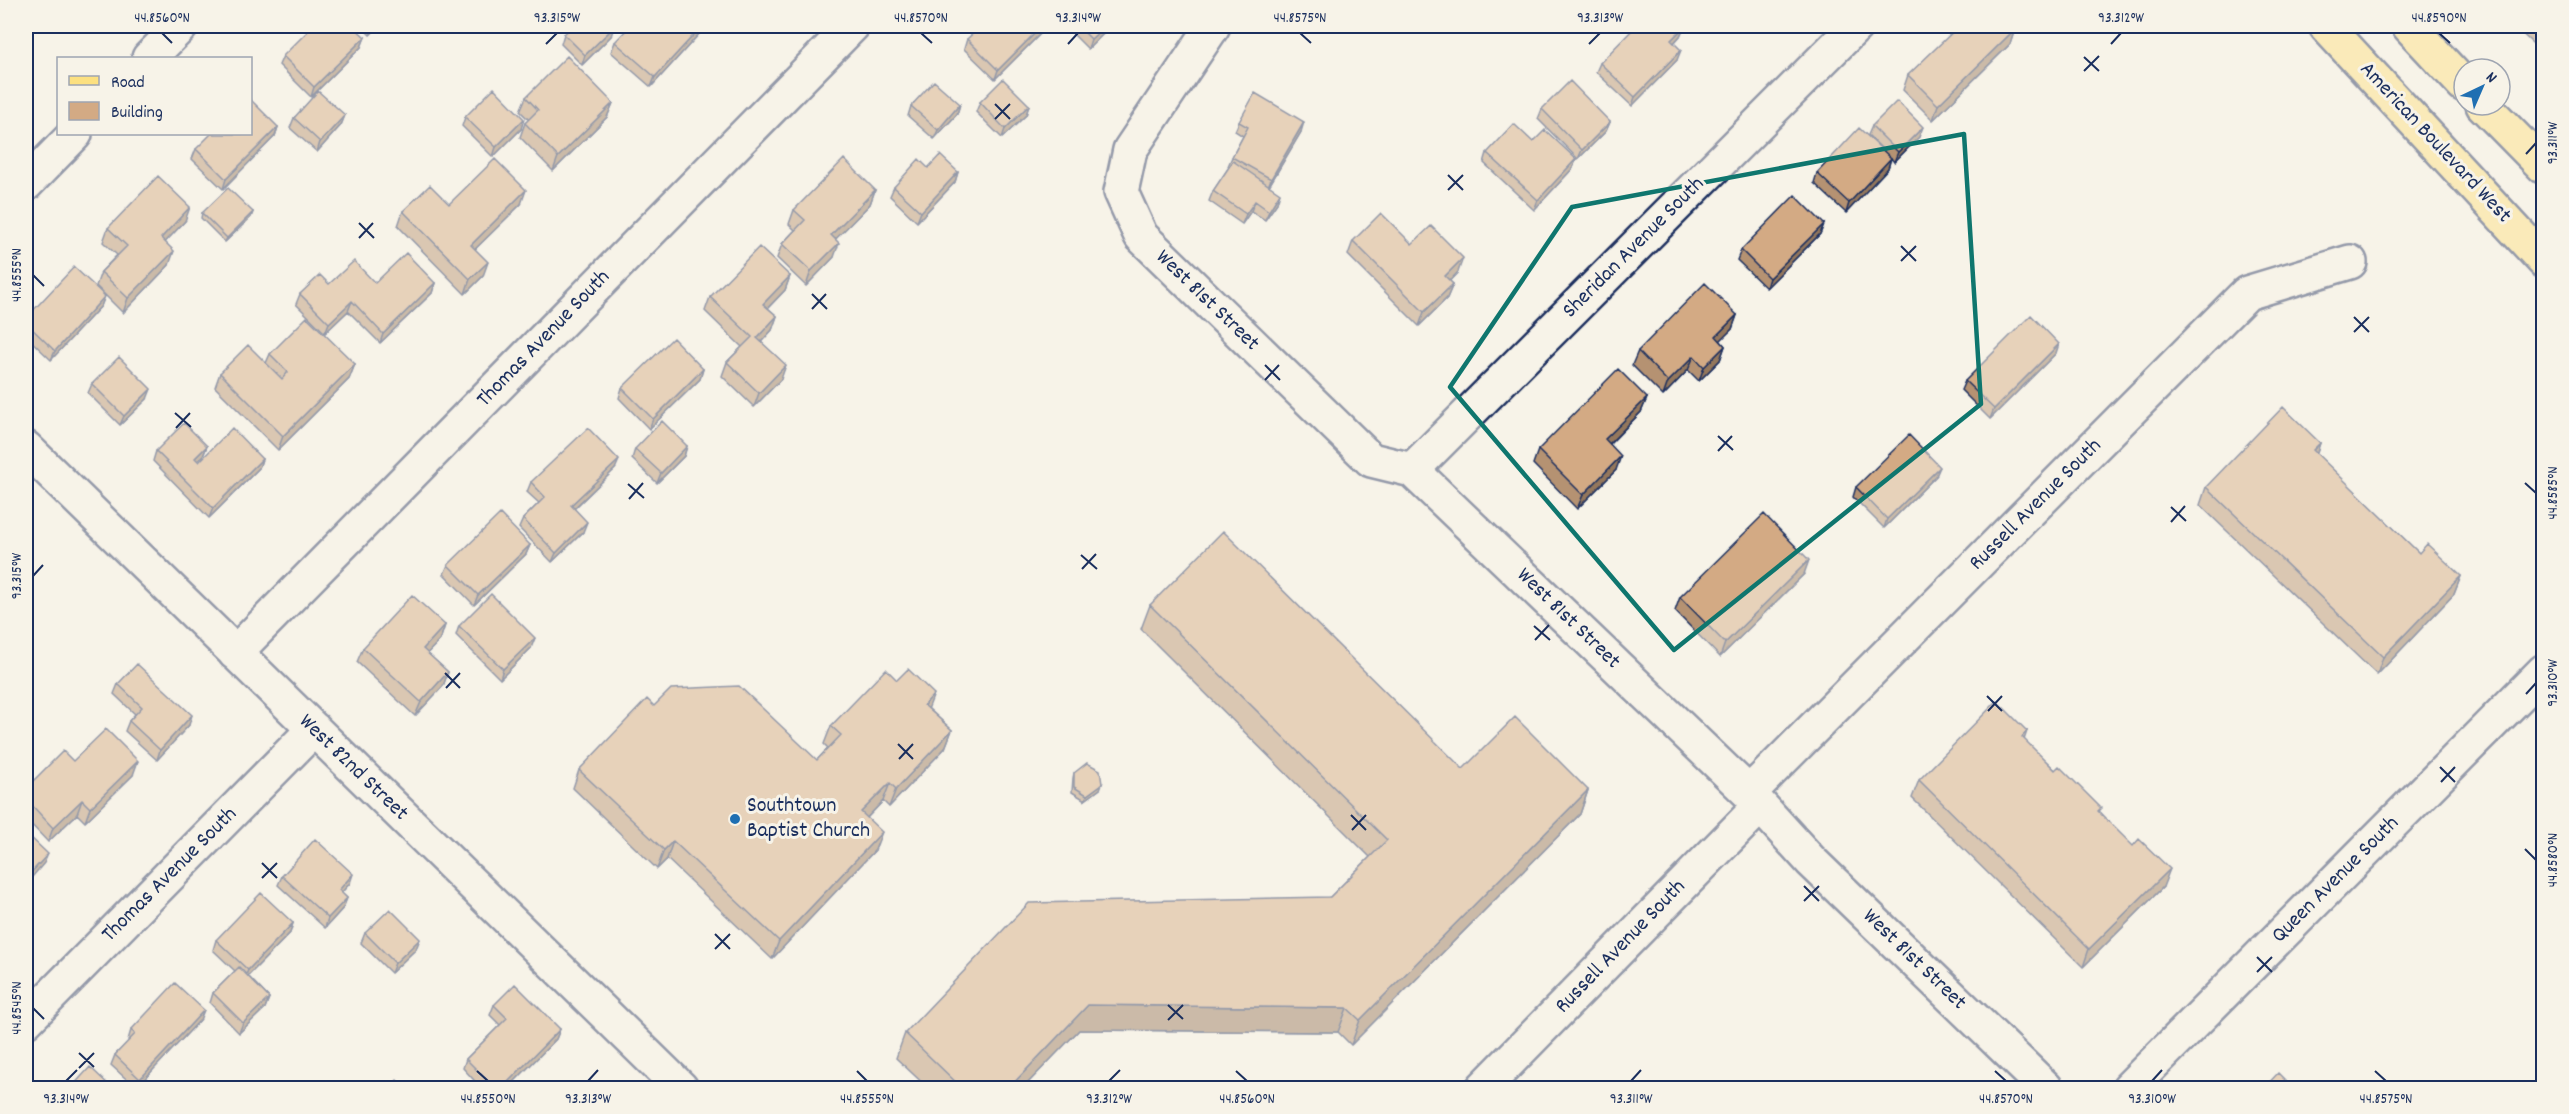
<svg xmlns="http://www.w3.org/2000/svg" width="2569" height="1114" viewBox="0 0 2569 1114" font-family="Dekko,sans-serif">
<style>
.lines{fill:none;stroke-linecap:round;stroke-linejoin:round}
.minor-casing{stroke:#1b2f5e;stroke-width:38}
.major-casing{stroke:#1b2f5e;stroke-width:38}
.minor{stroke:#f7f3e8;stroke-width:33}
.major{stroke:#fce080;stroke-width:33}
.wall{fill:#b59272;stroke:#1b2f5e;stroke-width:1.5}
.shaded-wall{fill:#94775c;stroke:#1b2f5e;stroke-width:1.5}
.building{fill:#d3aa84;stroke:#1b2f5e;stroke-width:1.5}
.marked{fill:none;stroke:#0f766e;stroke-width:4.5;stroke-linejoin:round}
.ticks{fill:none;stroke:#1b2f5e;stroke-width:2}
.poi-dot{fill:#1f6fb2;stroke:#f7f3e8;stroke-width:2}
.labels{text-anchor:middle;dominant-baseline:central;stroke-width:6;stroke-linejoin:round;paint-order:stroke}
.street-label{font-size:22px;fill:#1b2f5e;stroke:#f7f3e8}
.poi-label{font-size:22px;fill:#1b2f5e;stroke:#f7f3e8;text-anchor:start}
.neatline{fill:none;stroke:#1b2f5e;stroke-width:2}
.ticks-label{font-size:15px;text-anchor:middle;fill:#1b2f5e}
</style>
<rect width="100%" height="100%" fill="#f7f3e8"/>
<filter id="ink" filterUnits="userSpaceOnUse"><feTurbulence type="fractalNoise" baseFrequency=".0167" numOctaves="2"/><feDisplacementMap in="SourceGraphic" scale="12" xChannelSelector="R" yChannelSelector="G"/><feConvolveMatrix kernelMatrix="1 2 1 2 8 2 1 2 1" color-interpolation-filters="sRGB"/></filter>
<g filter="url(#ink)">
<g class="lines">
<defs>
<path id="minor" d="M1213 26 1130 150 1121 192 1141 236 1371 460 1412 470 1749 793 1811 861 2046 1088
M149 58 181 26
M26 184 75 134
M26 448 681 1088
M1412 470 1856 26
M235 653 852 26
M1749 793 2247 293 2350 262
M26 1021 314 729
M1483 1088 1760 806
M2129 1088 2544 671"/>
<path id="major" d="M2326 26 2544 261
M2409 26 2464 85
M2483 105 2544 167"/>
</defs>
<!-- minor casing -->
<use href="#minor" class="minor-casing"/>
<!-- major casing -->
<use href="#major" class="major-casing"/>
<!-- minor -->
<use href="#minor" class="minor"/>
<!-- major -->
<use href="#major" class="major"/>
</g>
<!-- wall -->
<path class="wall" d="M361 26H379L370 35Z
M1065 26H1111L1088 49Z
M2514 26H2544V54Z
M1684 27 1680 36 1674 43 1677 60 1632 106 1596 72 1600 63Z
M1045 29 995 79 964 49 967 39Z
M2015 29 2010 44 1933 120 1903 90 1908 75Z
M564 34 611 36 582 65 561 44Z
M699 34 651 87 611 52 615 42Z
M365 37 361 47 311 97 279 65 283 56Z
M526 97 613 103 607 117 553 171 520 137 525 123 529 120 520 111Z
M980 102 1029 105 1026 115 1002 138 976 112Z
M960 104 957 114 934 139 908 116 911 106Z
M1542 109 1610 122 1606 131 1578 159 1538 119Z
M345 115 341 125 317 152 290 128 294 118Z
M465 117 521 129 493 157 462 126Z
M1239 122 1301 132 1269 186 1277 203 1265 220 1251 211 1242 224 1209 201 1213 191 1229 167 1228 166 1232 157 1243 136 1235 131Z
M1872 126 1919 137 1894 162 1891 158 1888 168 1846 213 1814 183 1817 173 1884 151 1868 135Z
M278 127 275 136 223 189 192 159 196 149Z
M1533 142 1576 159 1573 168 1534 210 1484 163 1487 153Z
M928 168 958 172 955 182 917 222 890 196 894 187Z
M875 190 870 204 835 239 834 257 806 286 777 258 782 244 795 230 789 224 794 210Z
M449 204H521L475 249 483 276 465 294 398 226 403 211Z
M253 212 251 217 225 242 201 218 202 213Z
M185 221 165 242 169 265 123 313 96 286 101 272 117 255 103 242 108 228Z
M1824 224 1820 234 1766 288 1737 260 1741 250Z
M1353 241 1412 244 1458 272 1449 281 1453 284 1447 298 1419 326 1348 255Z
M790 276 785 290 768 308 777 316 772 330 761 342 781 379 754 407 722 376 727 362 742 347 705 311 710 297Z
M375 283H435L432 293 380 343 348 311 325 333 296 304 300 294 329 284Z
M105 296 101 306 51 360 26 336V318Z
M1737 315 1732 329 1720 340 1725 346 1720 360 1699 381 1688 370 1663 396 1632 365 1638 351Z
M2056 353 1990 419 1961 390 1965 381Z
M270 354 355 364 349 379 278 450 215 387 220 373 266 363Z
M703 369 700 379 649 429 619 398 622 388Z
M92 384 147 399 120 425 88 393Z
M1647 398 1641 412 1610 444 1616 470 1577 509 1533 464 1538 450Z
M2320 443 2316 454 2419 553 2461 576 2454 594 2377 675 2200 505 2206 487Z
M207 446 203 456 198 461 199 462 262 459 259 468 209 518 153 461 156 451Z
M687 446 684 456 657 483 632 459 635 449Z
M615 469 574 509 583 532 552 562 519 528 523 519 539 503 527 492 531 482Z
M1936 476 1884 528 1853 497 1856 487Z
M530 545 526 554 474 605 444 574 448 565Z
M1804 574 1720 657 1675 611 1680 597Z
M1150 605 1463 769 1588 790 1580 814 1351 1045 1338 1032 1079 1030 1022 1089H929L896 1058 905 1033 1330 897 1370 857 1141 629Z
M445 625 440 640 427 653 448 672 443 686 415 716 357 662 363 648Z
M459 626 531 648 500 679 456 635Z
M118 684 189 725 157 760 125 731 129 721 135 714 114 694Z
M654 706 817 760 828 748 824 744 831 726 929 709 952 730 945 748 889 807 883 801 867 818 875 850 772 959 667 859 657 869 573 788 579 770Z
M2027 731 2024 740 2100 813 2163 887 2083 967 1912 798 1919 780Z
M73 761 133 775 85 822 77 814 48 842 26 819V788Z
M1074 773 1100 789 1085 800 1072 792 1073 778Z
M282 876 350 883 341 893 347 898 343 908 325 928 278 885Z
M293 923 290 933 248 976 269 998 265 1008 239 1033 210 1003 213 993 235 971 213 950 216 940Z
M365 933 416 949 391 973 361 943Z
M494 1005 560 1029 556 1039 507 1089H482L463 1068 466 1059 500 1025 490 1015Z
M200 1020 136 1088 111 1065 115 1055 129 1041 128 1040 131 1030Z"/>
<!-- shaded-wall -->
<path class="shaded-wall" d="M373 26H379L370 35Z
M702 26 699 34 651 87 655 77Z
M1042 26H1046L1045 29 995 79 998 70Z
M1105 26H1111L1088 49 1091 39Z
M614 27 611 36 582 65 585 55Z
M1684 27 1680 36 1667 50 1671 40Z
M2015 29 2010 44 1933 120 1938 105Z
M365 37 361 47 311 97 314 87Z
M1681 50 1677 60 1632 106 1635 97Z
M613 103 607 117 553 171 558 157Z
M960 104 957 114 934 139 938 130Z
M1029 105 1026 115 1002 138 1005 129Z
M345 115 341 125 317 152 320 142Z
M524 119 521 129 493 157 496 147Z
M1304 122 1301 132 1267 189 1271 179Z
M1610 122 1606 131 1578 159 1582 150Z
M278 127 275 136 223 189 226 179Z
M1923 127 1919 137 1894 162 1898 152Z
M1891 158 1888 168 1846 213 1849 203Z
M1576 159 1573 168 1534 210 1538 200Z
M958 172 955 182 917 222 921 212Z
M526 190 521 204 465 259 471 245Z
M875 190 870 204 826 249 831 235Z
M1280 193 1277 203 1265 220 1269 211Z
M1255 201 1251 211 1242 224 1246 214Z
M190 207 185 221 156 252 161 238Z
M253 212 251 217 225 242 227 238Z
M1824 224 1820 234 1766 288 1769 278Z
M839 243 834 257 806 286 811 271Z
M174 251 169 265 123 313 128 298Z
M1463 258 1458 272 1440 291 1445 276Z
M488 262 483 276 465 294 470 279Z
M790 276 785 290 758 318 763 304Z
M435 283 432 293 380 343 383 334Z
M1453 284 1447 298 1419 326 1424 312Z
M105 296 101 306 51 360 55 351Z
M352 301 348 311 325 333 329 323Z
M1737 315 1732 329 1711 350 1716 336Z
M777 316 772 330 752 352 757 338Z
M2059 344 2056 353 1990 419 1994 409Z
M1725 346 1720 360 1699 381 1704 367Z
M1694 356 1688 370 1663 396 1668 382Z
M355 364 349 379 278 450 283 436Z
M786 365 781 379 754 407 759 393Z
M703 369 700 379 649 429 653 419Z
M151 389 147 399 120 425 124 416Z
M1647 398 1641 412 1600 453 1605 439Z
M2320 443 2314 461 2313 450Z
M207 446 203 456 191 467 195 458Z
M687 446 684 456 657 483 661 473Z
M1621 456 1616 470 1577 509 1583 495Z
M262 459 259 468 209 518 213 508Z
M619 460 615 469 567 515 571 505Z
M1940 467 1936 476 1884 528 1887 519Z
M587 522 583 532 552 562 556 553Z
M530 545 526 554 474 605 478 595Z
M31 554 28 564 26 566V560Z
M1809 560 1804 574 1720 657 1725 643Z
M2461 576 2454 594 2377 675 2383 657Z
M445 625 440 640 418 663 423 649Z
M535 638 531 648 500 679 503 669Z
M448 672 443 686 415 716 421 702Z
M934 694 927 712 924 705Z
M192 715 189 725 157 760 160 750Z
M952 730 945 748 889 807 896 789Z
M138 761 133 775 85 822 90 808Z
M890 783 883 801 855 830 861 812Z
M1102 784 1100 789 1085 800 1087 795Z
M1588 790 1580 814 1351 1045 1360 1020Z
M82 800 77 814 48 842 53 828Z
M882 832 875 850 772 959 779 941Z
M673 841 667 859 657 869 664 850Z
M48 854 44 863 26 884V878Z
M2170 869 2163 887 2083 967 2089 949Z
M353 874 350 883 335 900 339 890Z
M347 898 343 908 325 928 328 918Z
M293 923 290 933 244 980 248 970Z
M420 939 416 949 391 973 395 963Z
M269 998 265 1008 239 1033 243 1023Z
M1088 1005 1347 1008 1338 1032 1079 1030 1022 1089H1008Z
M204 1010 200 1020 136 1088 140 1079Z
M560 1029 556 1039 507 1089H501Z"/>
<!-- building -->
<path class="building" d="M313 26H353L365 37 314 87 283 56Z
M573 26H613L614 27 585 55 564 34Z
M630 26H702L655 77 615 42Z
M981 26H1042L998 70 967 39Z
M1078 26H1105L1091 39Z
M1636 26H1683L1684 27 1671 40 1681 50 1635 97 1600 63Z
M1959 26H2011L2015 29 1938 105 1908 75Z
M2534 26H2544V35Z
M567 56 613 103 558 157 525 123 538 110 526 97Z
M1003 79 1029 105 1005 129 980 102Z
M934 81 960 104 938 130 911 106Z
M1570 81 1610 122 1582 150 1542 109Z
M494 88 524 119 496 147 465 117Z
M318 91 345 115 320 142 294 118Z
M1255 93 1304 122 1271 179 1232 157 1248 127 1239 122Z
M250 99 278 127 226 179 196 149 211 134H250Z
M1897 101 1923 127 1898 152 1872 126Z
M1514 124 1533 142 1545 130 1576 159 1538 200 1487 153Z
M1859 128 1891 158 1849 203 1817 173Z
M940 155 958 172 921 212 894 187 919 159 928 168Z
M495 159 526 190 471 245 488 262 470 279 403 211 430 185 449 204Z
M844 159 875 190 831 235 839 243 811 271 782 244 805 220 794 210Z
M1233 161 1280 193 1269 211 1255 201 1246 214 1213 191Z
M158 176 190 207 161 238 174 251 128 298 101 272 127 246 108 228Z
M228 188 253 212 227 238 202 213Z
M1795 195 1824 224 1769 278 1741 250Z
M1381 213 1412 244 1431 226 1463 258 1445 276 1453 284 1424 312 1353 241Z
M759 247 790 276 763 304 777 316 757 338 786 365 759 393 727 362 752 337 710 297Z
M406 253 435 283 383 334 352 301 329 323 300 294 320 275 329 284 354 261 375 283Z
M74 267 105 296 55 351 26 323V318Z
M1705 283 1737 315 1716 336 1725 346 1704 367 1694 356 1668 382 1638 351Z
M2031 315 2059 344 1994 409 1965 381Z
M307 317 355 364 283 436 220 373 248 345 282 379 288 372 270 354Z
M673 338 703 369 653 419 622 388Z
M119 357 151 389 124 416 92 384Z
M1618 369 1647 398 1605 439 1621 456 1583 495 1538 450Z
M2283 407 2320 443 2313 450 2419 553 2427 544 2461 576 2383 657 2206 487Z
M662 421 687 446 661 473 635 449Z
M184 423 207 446 195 458 199 462 232 428 262 459 213 508 156 451Z
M588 428 619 460 571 505 587 522 556 553 523 519 545 497 531 482Z
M1909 435 1940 467 1887 519 1856 487Z
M500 514 530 545 478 595 448 565Z
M1764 514 1809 560 1725 643 1680 597Z
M1223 531 1463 769 1515 717 1588 790 1360 1020 1347 1008 1088 1005 1008 1089H963L905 1033 1029 903 1330 897 1387 840 1150 605Z
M26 549 31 554 26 560Z
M491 594 535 638 503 669 459 626Z
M412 595 445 625 423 649 448 672 421 702 363 648Z
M137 664 192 715 160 750 129 721 142 707 118 684Z
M886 669 897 680 908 669 934 694 924 705 952 730 896 789 890 783 861 812 882 832 779 941 673 841 664 850 579 770 647 699 654 706 671 689 739 686 817 760 841 735 831 726Z
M1997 701 2027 731 2022 737 2055 770 2059 766 2101 808 2098 811 2133 846 2139 839 2170 869 2089 949 1919 780Z
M106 729 138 761 90 808 82 800 53 828 26 799V788L63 751 73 761Z
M1087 763 1100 770 1102 784 1087 795 1074 787V773Z
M26 833 48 854 26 878Z
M315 839 353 874 339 890 347 898 328 918 282 876Z
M261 893 293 923 248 970 216 940Z
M390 909 420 939 395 963 365 933Z
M239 967 269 998 243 1023 213 993Z
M175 983 204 1010 140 1079 115 1055 135 1034 131 1030Z
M515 984 560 1029 501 1089H496L466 1059 507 1018 494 1005Z
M90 1067 113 1089H70Z
M2278 1073 2294 1089H2263Z
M397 1080 405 1089H388Z
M448 1081 456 1089H441Z"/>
</g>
<!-- marked area -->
<path d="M0 0H2569V1114H0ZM1964 134 1981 404 1674 650 1450 387 1572 207Z" fill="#f7f3e8" fill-opacity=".55" fill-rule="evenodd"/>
<path class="marked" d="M1964 134 1981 404 1674 650 1450 387 1572 207Z"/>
<!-- ticks -->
<path class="ticks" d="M162 33 172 43M921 33 932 43M1300 33 1311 43M2439 33 2450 43M546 44 557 33M1068 44 1078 33M1589 44 1600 33M2111 44 2121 33M2084 57 2099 71M2084 71 2099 56M995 104 1010 119M995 119 1010 104M2526 154 2536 143M1448 175 1463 190M1448 190 1463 175M359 223 374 238M359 238 373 223M1901 246 1916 261M1901 261 1916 246M33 275 44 286M812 294 827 309M812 309 826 294M2354 317 2369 332M2354 332 2369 317M1265 365 1280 380M1265 380 1279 365M175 413 191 427M176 428 190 413M1718 436 1733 450M1718 451 1732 436M2525 483 2536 493M628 484 644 498M629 499 643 483M2171 507 2186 521M2171 522 2185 506M1081 555 1097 569M1082 569 1096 554M33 576 43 565M1534 626 1550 640M1535 640 1549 625M445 673 460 688M446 688 460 673M2526 694 2536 683M1987 696 2002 711M1988 711 2002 696M898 744 913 759M899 759 913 744M2440 767 2455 782M2441 782 2455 767M1351 815 1366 830M1352 830 1366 815M2525 849 2536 860M262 863 277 878M262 878 277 863M1804 886 1819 901M1804 901 1819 886M715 934 730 949M715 949 730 934M2257 957 2272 972M2257 972 2272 957M1168 1005 1183 1019M33 1008 44 1019M1168 1020 1183 1005M79 1053 94 1067M79 1068 94 1053M477 1071 488 1081M857 1071 867 1081M1236 1071 1247 1081M1995 1071 2006 1081M2375 1071 2386 1081M66 1081 77 1070M588 1081 598 1070M1109 1081 1120 1070M1631 1081 1641 1070M2152 1081 2162 1070"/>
<!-- markers -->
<circle class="poi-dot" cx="735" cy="819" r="6"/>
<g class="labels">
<!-- street labels -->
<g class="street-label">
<text transform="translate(2435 143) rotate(47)">American Boulevard West</text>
<text transform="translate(1634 248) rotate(-45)">Sheridan Avenue South</text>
<text transform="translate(1207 301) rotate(44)">West 81st Street</text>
<text transform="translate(544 339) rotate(-46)">Thomas Avenue South</text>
<text transform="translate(2036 505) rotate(-45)">Russell Avenue South</text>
<text transform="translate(1568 619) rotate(44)">West 81st Street</text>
<text transform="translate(353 768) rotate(44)">West 82nd Street</text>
<text transform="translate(170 875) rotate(-45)">Thomas Avenue South</text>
<text transform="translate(2336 880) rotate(-45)">Queen Avenue South</text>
<text transform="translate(1621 947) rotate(-46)">Russell Avenue South</text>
<text transform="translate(1914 960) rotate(44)">West 81st Street</text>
</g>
<!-- poi labels -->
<g class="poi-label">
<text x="747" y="806">Southtown<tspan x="747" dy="25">Baptist Church</tspan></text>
</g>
</g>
<!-- margin -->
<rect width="2569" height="1114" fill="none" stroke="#f7f3e8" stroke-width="66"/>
<!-- legend -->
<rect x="57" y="57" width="195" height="78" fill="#f7f3e8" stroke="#9fa5b1" stroke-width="1.5"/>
<rect x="69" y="76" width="30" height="9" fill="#fce080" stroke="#9fa5b1" stroke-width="1.5"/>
<text x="111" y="87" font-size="18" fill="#1b2f5e">Road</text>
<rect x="69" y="102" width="30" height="18" fill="#d3aa84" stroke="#9fa5b1" stroke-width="1.5"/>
<text x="111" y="117" font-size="18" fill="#1b2f5e">Building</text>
<!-- north arrow -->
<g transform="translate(2482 87) rotate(44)"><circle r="28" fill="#f7f3e8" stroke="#9fa5b1" stroke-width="1.5"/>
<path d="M0-4.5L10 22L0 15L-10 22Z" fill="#1f6fb2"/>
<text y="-9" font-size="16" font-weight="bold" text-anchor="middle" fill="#1b2f5e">N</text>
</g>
<rect x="33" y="33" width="2503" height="1048" class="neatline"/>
<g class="ticks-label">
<text x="162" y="22">44.8560°N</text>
<text x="557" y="22">93.315°W</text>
<text x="921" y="22">44.8570°N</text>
<text x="1078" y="22">93.314°W</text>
<text x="1300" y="22">44.8575°N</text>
<text x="1600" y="22">93.313°W</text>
<text x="2121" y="22">93.312°W</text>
<text x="2439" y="22">44.8590°N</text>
<text transform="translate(2552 143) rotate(-90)" y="5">93.311°W</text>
<text transform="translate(16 275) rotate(-90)" y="5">44.8555°N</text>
<text transform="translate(2552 493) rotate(-90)" y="5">44.8585°N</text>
<text transform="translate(16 576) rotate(-90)" y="5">93.315°W</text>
<text transform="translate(2552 683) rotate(-90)" y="5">93.310°W</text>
<text transform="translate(2552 860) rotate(-90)" y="5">44.8580°N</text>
<text transform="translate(16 1008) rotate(-90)" y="5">44.8545°N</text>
<text x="66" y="1103">93.314°W</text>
<text x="488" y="1103">44.8550°N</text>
<text x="588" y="1103">93.313°W</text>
<text x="867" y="1103">44.8555°N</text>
<text x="1109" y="1103">93.312°W</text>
<text x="1247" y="1103">44.8560°N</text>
<text x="1631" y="1103">93.311°W</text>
<text x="2006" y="1103">44.8570°N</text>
<text x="2152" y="1103">93.310°W</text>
<text x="2386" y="1103">44.8575°N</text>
</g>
</svg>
